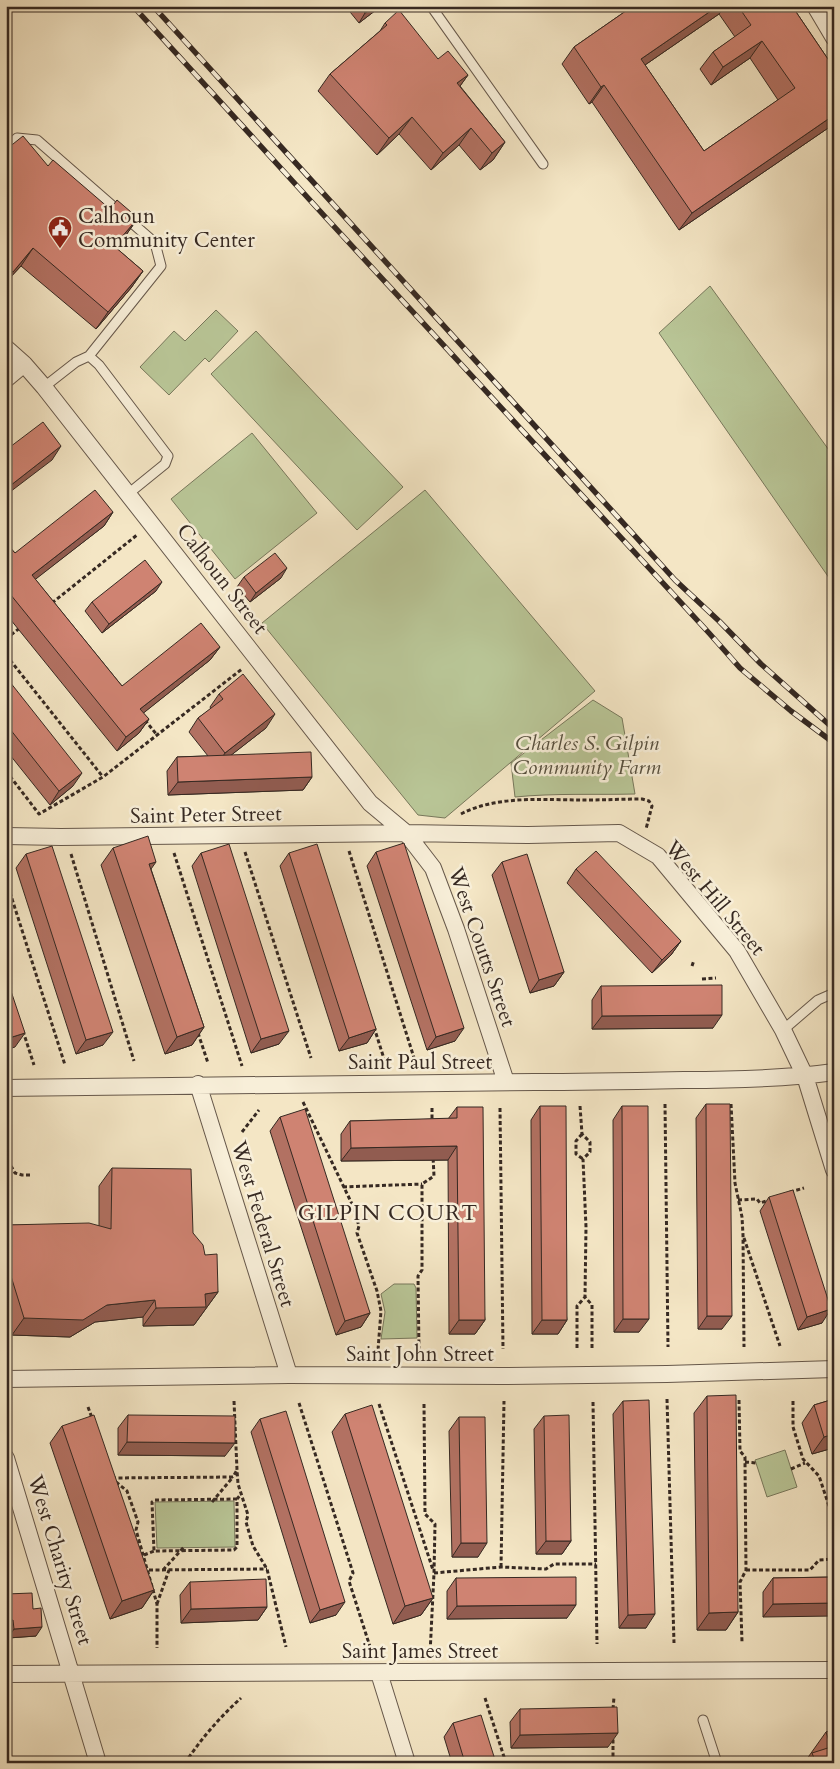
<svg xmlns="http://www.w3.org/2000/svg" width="840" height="1769" viewBox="0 0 840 1769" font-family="Cardo,serif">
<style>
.green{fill:#b9c697;stroke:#78785c}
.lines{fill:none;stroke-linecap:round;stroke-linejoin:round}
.service-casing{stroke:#66584b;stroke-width:11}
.minor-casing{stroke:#66584b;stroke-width:18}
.path{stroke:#362922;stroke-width:3;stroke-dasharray:4 2.5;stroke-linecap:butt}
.service{stroke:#f8efd9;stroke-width:9}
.minor{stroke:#f8efd9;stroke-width:16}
.rail-casing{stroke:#362922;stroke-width:5.5}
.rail{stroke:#f8efd9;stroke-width:4;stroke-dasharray:11;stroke-linecap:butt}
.wall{fill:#b27162;stroke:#362922;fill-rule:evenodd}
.shaded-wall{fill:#915c50;stroke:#362922}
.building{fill:#cf8372;stroke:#362922}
.labels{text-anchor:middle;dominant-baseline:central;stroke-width:5;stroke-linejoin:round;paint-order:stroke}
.poi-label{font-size:21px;fill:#362922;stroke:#f8efd9;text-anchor:start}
.street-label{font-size:21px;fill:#362922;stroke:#f8efd9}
.park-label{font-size:21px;font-style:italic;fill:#57503f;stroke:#f8efd9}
.neighbourhood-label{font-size:22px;letter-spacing:1px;fill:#362922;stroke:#f8efd9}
</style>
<rect width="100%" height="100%" fill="#f4e6c5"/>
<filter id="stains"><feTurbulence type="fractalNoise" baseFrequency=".004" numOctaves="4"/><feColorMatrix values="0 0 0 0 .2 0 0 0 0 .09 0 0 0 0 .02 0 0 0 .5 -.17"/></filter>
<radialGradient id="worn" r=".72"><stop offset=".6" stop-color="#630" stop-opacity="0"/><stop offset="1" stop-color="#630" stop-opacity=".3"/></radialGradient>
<!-- green -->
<path class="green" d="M710 286 834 457V585L659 333Z
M216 310 238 331 209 362 205 358 169 395 140 367 174 331 185 341Z
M256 331 403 487 357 530 211 374Z
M252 433 317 513 235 579 171 499Z
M425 490 595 691 445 818 418 815 262 623Z
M593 700 622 718 635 794C595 795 555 793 515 797L511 763Z
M394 1284H414L416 1288 417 1338 381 1339 385 1312 381 1294Z
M785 1450 797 1487 767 1497 755 1460Z
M234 1501 235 1547 157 1548 155 1502Z"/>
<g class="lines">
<defs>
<path id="service" d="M431 6 543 164
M6 149 17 138 37 140 155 243 161 266 89 356
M44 387 76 362 89 356 99 365 168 456 165 464 128 494
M783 1030 818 1000 834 993
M703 1720 717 1763"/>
<path id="minor" d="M815 6 834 38
M6 348 24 364 44 387 370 803 406 833 433 868 456 929 506 1082
M6 379 24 364
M6 836 61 837 406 833 528 835 619 833 658 856 737 951 783 1030 805 1076 834 1170
M198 1084 289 1375
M6 1088C182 1085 358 1084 535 1082 584 1082 634 1081 684 1080 734 1080 784 1079 834 1072
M6 1379 289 1375 503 1376 667 1374 834 1369
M6 1458 98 1763
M379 1673 407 1763
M6 1674 834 1670"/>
</defs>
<!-- service casing -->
<use href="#service" class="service-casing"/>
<!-- minor casing -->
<use href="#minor" class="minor-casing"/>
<!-- path -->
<path class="path" d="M52 603 137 535
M6 639 21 627
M6 655 103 777
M145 720 157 735
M6 771 39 814 103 777 242 669
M461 814C497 795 545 800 584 800 604 800 623 799 642 799L649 801 652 806 646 829
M349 851 415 1061
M245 852 311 1058
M174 853 242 1066
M71 854 134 1061
M6 880 65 1065
M692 966 694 960
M702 979 716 978
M374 1027 385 1062
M23 1031 34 1065
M198 1033 208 1063
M303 1102 352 1204 359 1226 357 1233 377 1291 381 1311 378 1350
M665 1104 668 1347
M731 1104 735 1183 742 1217 743 1235 744 1347
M580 1106 582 1134 590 1142V1152L583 1159 586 1227 585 1297 592 1305V1348
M432 1108V1123
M500 1108 503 1349
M242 1132 259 1110
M582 1134 576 1141V1154L583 1159
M6 1147 11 1166 15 1173 22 1175H30
M343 1187 422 1184
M790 1192 804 1188
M738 1200 757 1199 760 1203 770 1200
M744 1238 780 1346
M577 1348V1306L585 1297
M419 1350 418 1276 422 1270V1184L434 1176 433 1156
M667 1399 674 1643
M739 1400 740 1451 745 1457V1462L746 1570 740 1582 742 1642
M234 1401 237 1470 238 1484 248 1515 246 1522 253 1546 267 1569 286 1647
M793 1401V1427L803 1459 819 1476 834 1521
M593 1402 597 1644
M299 1403 353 1573 349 1581 372 1653
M379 1404 433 1570
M424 1404 425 1514 435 1524 434 1573 430 1654
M88 1407 92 1418
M745 1462 756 1463
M791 1469 805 1463
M112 1478 233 1477 237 1470
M116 1482 127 1491 138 1522 136 1530 157 1604V1648
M237 1499 155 1500 152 1502 154 1551 234 1550 237 1547V1499L241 1494
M212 1502 233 1477
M144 1555 154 1551
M501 1567 504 1401
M149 1570 267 1569
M163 1570 184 1547
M746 1570H810L819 1560 834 1559
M434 1573 501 1567 546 1569 554 1564H596
M157 1604 169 1570
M485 1698 506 1763
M613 1709 614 1697
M185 1763C201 1739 219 1718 241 1698
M613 1763V1736"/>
<!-- service -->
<use href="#service" class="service"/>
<!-- minor -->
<use href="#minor" class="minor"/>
<defs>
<path id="rail" d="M133 6 329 221 709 633 740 668 791 711 834 743
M153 6 675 580 719 621 761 664 834 729"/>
</defs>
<!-- rail casing -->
<use href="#rail" class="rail-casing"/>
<!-- rail -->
<use href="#rail" class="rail"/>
</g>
<!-- wall -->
<path class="wall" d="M347 6H378L376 10 359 23 346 7Z
M633 6H792L834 68V124L679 230 592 102 589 104 562 64 574 47ZM719 14 735 37 713 52 700 69 711 85 750 58 778 100 704 151 645 65Z
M385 23 438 59 468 75 460 86 505 142 493 160 480 170 459 145 431 170 399 134 377 155 318 91 330 74 380 31Z
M6 146 8 148 48 166 110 209 138 218 126 235 115 247 143 271 131 288 96 329 21 266 6 282Z
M113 512 104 526 35 579 122 686 220 647 210 660 143 713 149 719 139 733 117 751 6 614V543L15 553Z
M244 577 281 578 250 602 237 587Z
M156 591 102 633 85 611 92 602Z
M6 677 73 786 50 805 6 750Z
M219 694 266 728 231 755 312 777 303 790 168 795 167 771 177 757 208 756 189 732 198 718 211 709 210 707Z
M113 848 151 869 204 1027 192 1045 165 1054 101 865Z
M376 852 455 1041 427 1050 367 866Z
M201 853 279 1044 251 1053 192 866Z
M289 853 376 1029 367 1043 339 1051 280 866Z
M26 854 103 1045 76 1054 16 868Z
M502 862 564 972 554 986 530 993 492 875Z
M576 869 681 941 671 955 652 973 567 883Z
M601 986 713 1028 592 1029V1000Z
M834 1001V1017L829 1008Z
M706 1104 722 1329H698L696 1118Z
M540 1106 567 1320 558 1334H532L531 1120Z
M622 1106 639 1332H614L613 1120Z
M457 1107 485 1320 475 1334H449L448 1160 341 1161V1134L350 1121 448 1119Z
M280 1117 370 1313 361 1327 336 1335 270 1131Z
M112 1168 193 1233 205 1255 218 1292 194 1325 143 1326V1317L95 1322 70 1337 12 1335 6 1316V1225L99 1226V1186Z
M769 1197 822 1323 798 1330 760 1211Z
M707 1396 738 1612 726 1630H697L694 1413Z
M834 1399V1450L833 1448 812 1454 802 1423 814 1405Z
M623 1401 646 1628H619L613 1414Z
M345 1414 433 1598 421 1615 393 1624 332 1432Z
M128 1415 225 1456 118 1455V1428Z
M544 1416 571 1541 562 1554H536L534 1429Z
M459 1417 478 1557H452L449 1431Z
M260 1419 336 1615 310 1623 251 1432Z
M62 1426 154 1590 142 1608 110 1619 50 1443Z
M834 1577 763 1617V1592L773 1578Z
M456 1578 567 1618 447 1619V1591Z
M190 1582 267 1607 258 1620 181 1623 180 1595Z
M6 1595 36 1636 8 1638 7 1629H6Z
M520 1709 608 1747 511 1748 510 1722Z
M453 1723 496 1763H452L444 1737Z
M834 1729V1763H804L826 1732Z"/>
<!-- shaded-wall -->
<path class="shaded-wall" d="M375 6H378L376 10 359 23 365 13Z
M718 6H725L719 14 629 76 641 59Z
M762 41 750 58 711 85 723 67Z
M468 75 455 93 457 83Z
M604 85 592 102 589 104 601 87Z
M834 115V124L679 230 692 213Z
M412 117 399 134 377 155 389 138Z
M471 128 459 145 431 170 443 153Z
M505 142 493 160 480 170 492 153Z
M138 218 126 235 102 263 114 246Z
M33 248 21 266 6 282V281L13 272Z
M143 271 131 288 96 329 108 312Z
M61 446 52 460 6 495V489Z
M113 512 104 526 23 589 32 575Z
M287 568 281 578 250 602 256 593Z
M162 582 156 591 102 633 109 624Z
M220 647 210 660 131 723 140 709Z
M275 714 266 728 216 767 225 753Z
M149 719 139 733 117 751 126 737Z
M82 773 73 786 50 805 59 791Z
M312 777 303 790 168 795 178 782Z
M156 862 144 879 149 864Z
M681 941 671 955 652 973 662 960Z
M564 972 554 986 530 993 539 980Z
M722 1015 713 1028 592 1029 602 1016Z
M204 1027 192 1045 165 1054 177 1037Z
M464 1028 455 1041 427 1050 436 1037Z
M376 1029 367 1043 339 1051 349 1038Z
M289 1031 279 1044 251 1053 261 1039Z
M113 1032 103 1045 76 1054 86 1040Z
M25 1033 15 1047 6 1050V1039Z
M457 1146 448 1160 341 1161 351 1148Z
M218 1292 194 1325 143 1326 156 1308 205 1294Z
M155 1300 143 1317 95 1322 70 1337 12 1335 24 1318 107 1305Z
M831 1309 822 1323 798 1330 807 1317Z
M370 1313 361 1327 336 1335 345 1321Z
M707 1316H732L722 1329H698Z
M623 1319H649L639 1332H614Z
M459 1320H485L475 1334H449Z
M542 1320H567L558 1334H532Z
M834 1434V1446L833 1448 812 1454 824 1437Z
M127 1442 235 1443 225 1456 118 1455Z
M546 1541H571L562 1554H536Z
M461 1543H487L478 1557H452Z
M154 1590 142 1608 110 1619 122 1601Z
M433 1598 421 1615 393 1624 405 1606Z
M345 1602 336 1615 310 1623 320 1610Z
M834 1603V1616L763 1617 773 1604Z
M576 1605 567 1618 447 1619 457 1606Z
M267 1607 258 1620 181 1623 191 1609Z
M738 1612 726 1630H697L709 1613Z
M655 1614 646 1628H619L628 1615Z
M8 1620H13L6 1629V1623Z
M42 1627 36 1636 8 1638 14 1629Z
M618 1733 608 1747 511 1748 520 1735Z"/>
<!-- building -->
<path class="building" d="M359 6H375L365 13Z
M633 6H718L641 59 704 151 795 88 762 41 723 67 713 52 751 25 738 6H792L834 68V115L692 213 604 85 601 87 574 47Z
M399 10 438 59 448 51 468 75 457 83 505 142 492 153 471 128 443 153 412 117 389 138 330 74 387 25 385 23Z
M23 136 48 166 53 160 110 209 117 200 138 218 114 246 143 271 108 312 33 248 13 272 6 266V146L8 148Z
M43 422 61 446 6 489V450Z
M95 490 113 512 32 575 122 686 201 623 220 647 140 709 149 719 126 737 6 589V543L15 553Z
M275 553 287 568 256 593 244 577Z
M145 560 162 582 109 624 92 602Z
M243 674 275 714 225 753 198 718 223 699 219 694Z
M6 677 82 773 59 791 6 724Z
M311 752 312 777 178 782 177 757Z
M148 836 156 862 149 864 204 1027 177 1037 113 848Z
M404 843 464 1028 436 1037 376 852Z
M229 844 289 1031 261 1039 201 853Z
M317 844 376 1029 349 1038 289 853Z
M52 846 113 1032 86 1040 26 854Z
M596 851 681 941 662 960 576 869Z
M527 854 564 972 539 980 502 862Z
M6 976 25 1033 6 1039Z
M722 985V1015L602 1016 601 986Z
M706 1104H730L732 1316H707Z
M540 1106H566L567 1320H542Z
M622 1106H648L649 1319H623Z
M457 1107H483L485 1320H459L457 1146 351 1148 350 1121 457 1118Z
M305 1109 370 1313 345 1321 280 1117Z
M112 1168 191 1169 193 1233 203 1245 205 1255 217 1254 218 1292 205 1294 206 1307 156 1308 155 1300 107 1305 83 1320 24 1318 6 1260V1225L89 1223 111 1229Z
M793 1190 831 1309 807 1317 769 1197Z
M736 1395 738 1612 709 1613 707 1396Z
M834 1399V1434L824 1437 814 1405Z
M649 1400 655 1614 628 1615 623 1401Z
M372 1405 433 1598 405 1606 345 1414Z
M286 1411 345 1602 320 1610 260 1419Z
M94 1415 154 1590 122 1601 62 1426Z
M128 1415 235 1416V1443L127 1442Z
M569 1415 571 1541H546L544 1416Z
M459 1417H485L487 1543H461Z
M576 1577V1605L457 1606 456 1578Z
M834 1577V1603L773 1604V1578Z
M266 1579 267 1607 191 1609 190 1582Z
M32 1593 33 1609 41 1608 42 1627 14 1629 13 1620H8L6 1594Z
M617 1707 618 1733 520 1735V1709Z
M481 1715 496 1763H465L453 1723Z
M834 1729V1763H816L812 1753 831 1747 826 1732Z"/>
<!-- icons -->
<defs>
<symbol id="civic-pin" viewBox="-11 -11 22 30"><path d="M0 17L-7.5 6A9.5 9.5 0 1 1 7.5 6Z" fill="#8f2418" stroke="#f8efd9"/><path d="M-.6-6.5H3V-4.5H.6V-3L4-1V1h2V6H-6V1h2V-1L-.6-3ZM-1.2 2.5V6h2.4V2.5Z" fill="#fff"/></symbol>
</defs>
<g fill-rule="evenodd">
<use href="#civic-pin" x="46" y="214" width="28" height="38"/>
</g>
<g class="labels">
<!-- poi labels -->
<g class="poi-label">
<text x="78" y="216">Calhoun<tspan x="78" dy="24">Community Center</tspan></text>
</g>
<!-- street labels -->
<g class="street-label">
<text transform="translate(222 579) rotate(52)">Calhoun Street</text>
<text transform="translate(206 815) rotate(-1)">Saint Peter Street</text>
<text transform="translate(715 898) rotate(50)">West Hill Street</text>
<text transform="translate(482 947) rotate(71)">West Coutts Street</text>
<text x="420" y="1062">Saint Paul Street</text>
<text transform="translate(263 1224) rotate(73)">West Federal Street</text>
<text x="420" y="1354">Saint John Street</text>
<text transform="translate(60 1560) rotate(73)">West Charity Street</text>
<text x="420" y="1651">Saint James Street</text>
</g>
<!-- park labels -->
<g class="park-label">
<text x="587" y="743">Charles S. Gilpin<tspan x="587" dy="24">Community Farm</tspan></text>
</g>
<!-- neighbourhood labels -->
<g class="neighbourhood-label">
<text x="388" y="1213">GILPIN COURT</text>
</g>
</g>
<!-- margin -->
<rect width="840" height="1769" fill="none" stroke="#f4e6c5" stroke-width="25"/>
<rect x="8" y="8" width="825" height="1754" fill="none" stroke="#362922" stroke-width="2.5"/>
<rect x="12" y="12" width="815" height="1744" fill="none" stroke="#362922"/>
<rect width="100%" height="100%" filter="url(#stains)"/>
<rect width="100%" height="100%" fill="url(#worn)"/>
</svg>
